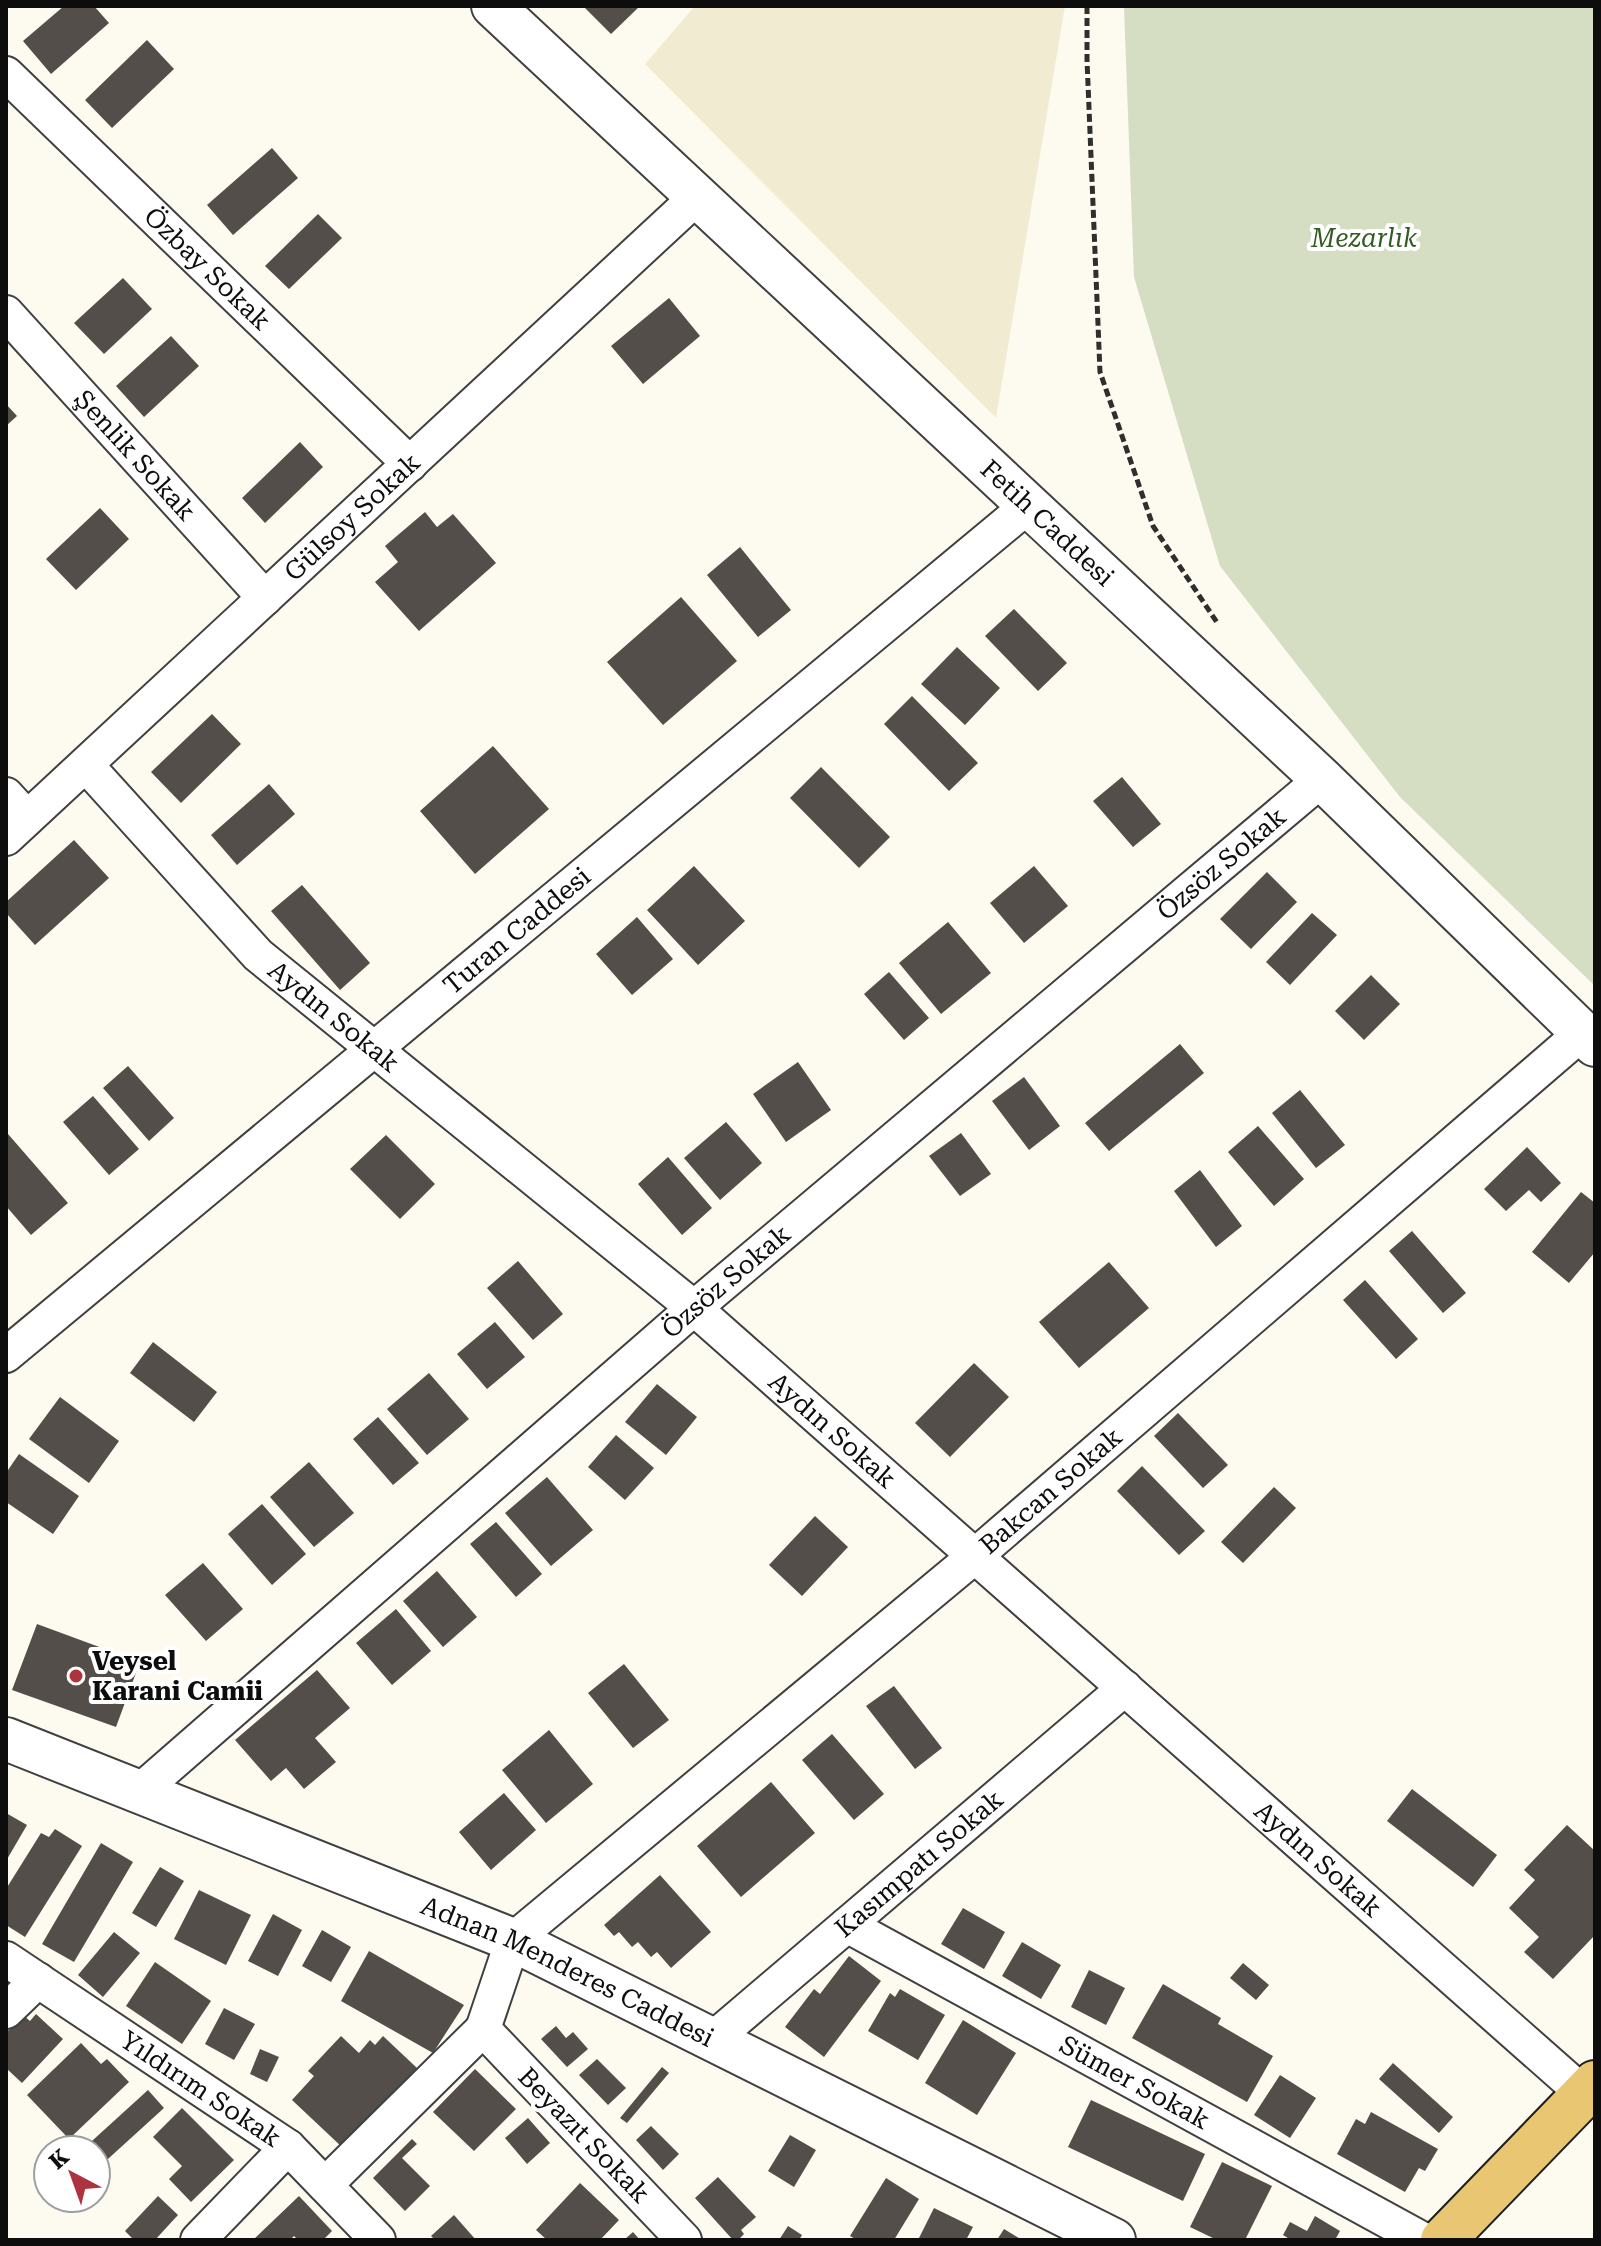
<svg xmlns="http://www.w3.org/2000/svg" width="1601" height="2246" viewBox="0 0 1601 2246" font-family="'Roboto Serif',serif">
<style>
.farmland{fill:#f1ecd1}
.cemetery{fill:#d5ddc2}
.building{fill:#544e4a}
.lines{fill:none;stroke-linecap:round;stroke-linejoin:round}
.minor-casing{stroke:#404040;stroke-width:38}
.tertiary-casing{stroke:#404040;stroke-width:46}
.primary-casing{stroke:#1e1e1e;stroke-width:48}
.path{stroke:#2f2f2f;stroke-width:5;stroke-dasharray:8 4;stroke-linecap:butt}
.minor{stroke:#fff;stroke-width:34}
.tertiary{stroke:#fff;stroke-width:42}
.primary{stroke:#e9c772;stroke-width:44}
.poi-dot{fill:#ad343f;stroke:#fff;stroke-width:3}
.labels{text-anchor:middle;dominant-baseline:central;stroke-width:8;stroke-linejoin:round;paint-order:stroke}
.park-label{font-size:26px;font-style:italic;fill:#335d24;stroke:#fff}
.street-label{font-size:26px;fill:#0d0d0d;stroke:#fff}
.poi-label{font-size:26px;font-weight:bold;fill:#0d0d0d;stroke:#fff;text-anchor:start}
</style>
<rect width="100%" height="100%" fill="#fdfaef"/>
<!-- farmland -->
<path class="farmland" d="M695 6H1065L996 418 645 64Z"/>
<!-- cemetery -->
<path class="cemetery" d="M1124 6H1595V986L1400 797 1220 566 1134 277Z"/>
<!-- building -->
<path class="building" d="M64 6H94L109 23 51 74 23 41Z
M583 6H640L611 34Z
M147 40 174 69 112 128 85 100Z
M272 148 298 178 233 235 207 205Z
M318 214 342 238 289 289 265 266Z
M123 278 152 309 104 354 74 323Z
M669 298 700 336 643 384 611 346Z
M171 336 199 366 144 417 116 386Z
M6 404 17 416 6 426Z
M300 442 323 467 265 523 242 498Z
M100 508 129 539 76 590 46 559Z
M425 512 437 527 453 514 496 563 419 631 375 582 398 562 385 546Z
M740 547 791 610 758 637 707 575Z
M681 597 737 661 663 725 607 662Z
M1014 609 1067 663 1038 691 985 636Z
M957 647 1000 688 965 725 921 684Z
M912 696 978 763 949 791 884 724Z
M212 714 241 744 181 803 151 772Z
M493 746 549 809 475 874 420 811Z
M821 767 890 837 859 868 790 798Z
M1122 777 1161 824 1133 847 1093 801Z
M269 784 295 814 237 865 211 835Z
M74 840 109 878 35 945 6 913V902Z
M694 866 745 921 698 965 647 910Z
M1034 866 1068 906 1024 943 990 903Z
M1267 872 1297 902 1251 949 1220 919Z
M302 885 370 963 340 990 271 911Z
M1312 913 1337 935 1290 985 1266 962Z
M637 917 673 959 632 995 596 954Z
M948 922 991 973 941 1014 899 963Z
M889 972 929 1018 904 1040 864 994Z
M1371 975 1400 1004 1364 1040 1335 1011Z
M1180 1044 1204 1073 1109 1151 1085 1123Z
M798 1062 831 1110 786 1142 753 1094Z
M128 1066 174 1118 149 1141 103 1088Z
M1024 1077 1060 1126 1029 1150 992 1101Z
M1300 1090 1345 1145 1316 1168 1272 1113Z
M93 1096 139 1149 109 1175 63 1122Z
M726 1122 762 1163 720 1200 684 1158Z
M1258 1126 1304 1179 1274 1206 1228 1152Z
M961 1133 991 1174 960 1196 929 1156Z
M8 1134 68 1203 31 1235 6 1206V1136Z
M386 1135 435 1184 400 1219 350 1169Z
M1527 1147 1561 1183 1541 1202 1529 1190 1506 1211 1484 1189Z
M668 1157 712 1208 682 1235 638 1184Z
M1200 1170 1242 1226 1216 1247 1174 1191Z
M1581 1192 1595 1203V1252L1569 1283 1532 1252Z
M1412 1231 1466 1293 1443 1313 1389 1251Z
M518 1261 563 1314 533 1340 487 1288Z
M1109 1262 1149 1308 1079 1368 1039 1322Z
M1365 1280 1418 1339 1396 1359 1343 1300Z
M495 1322 525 1357 487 1389 457 1354Z
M153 1342 217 1392 194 1422 130 1373Z
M974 1363 1009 1397 950 1457 915 1423Z
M429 1373 469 1419 427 1455 387 1409Z
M657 1384 697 1417 666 1455 625 1422Z
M60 1397 119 1441 89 1483 29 1439Z
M1178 1413 1228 1465 1203 1488 1154 1436Z
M378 1417 419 1463 393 1485 353 1439Z
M616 1435 654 1468 625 1500 588 1467Z
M19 1454 79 1496 53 1534 6 1502V1473Z
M309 1462 354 1513 314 1547 270 1497Z
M1142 1466 1205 1531 1179 1555 1117 1491Z
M547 1477 593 1530 551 1566 505 1513Z
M1274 1487 1296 1508 1243 1563 1221 1542Z
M262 1504 306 1554 272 1585 228 1534Z
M815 1516 848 1547 802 1596 769 1565Z
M496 1522 542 1574 516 1597 470 1544Z
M203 1563 243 1609 206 1641 165 1595Z
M437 1571 477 1617 443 1647 403 1601Z
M396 1609 431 1651 392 1685 356 1643Z
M37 1624 140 1662 116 1727 12 1690Z
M624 1664 669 1720 633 1748 588 1693Z
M317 1670 350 1708 315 1738 336 1762 304 1789 286 1768 271 1781 235 1740Z
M894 1686 942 1748 915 1769 866 1706Z
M549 1730 593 1784 546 1823 502 1770Z
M832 1734 884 1794 854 1820 802 1760Z
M771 1782 815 1833 741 1897 697 1846Z
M1412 1789 1497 1855 1473 1887 1387 1821Z
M504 1793 536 1830 491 1870 459 1832Z
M6 1813 27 1825 6 1861Z
M1567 1825 1595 1851V1935L1553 1979 1524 1952 1539 1937 1509 1908 1535 1880 1524 1870Z
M55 1829 82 1846 25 1937 6 1925V1889L41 1833 49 1837Z
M101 1843 133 1862 74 1962 42 1944Z
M160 1867 184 1881 156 1927 132 1913Z
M660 1875 711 1932 671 1968 657 1952 651 1957 638 1942 632 1947 619 1932 614 1936 604 1925Z
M199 1890 251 1915 226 1965 174 1939Z
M963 1908 1005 1932 984 1969 941 1944Z
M273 1914 302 1930 278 1976 248 1961Z
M322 1930 351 1947 331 1982 302 1966Z
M114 1932 140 1953 103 1997 78 1975Z
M1022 1942 1061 1965 1041 1999 1002 1976Z
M369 1951 464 2005 433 2053 341 2001Z
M849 1956 881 1981 824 2057 785 2027 814 1989 820 1994Z
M155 1962 211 2001 182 2044 126 2006Z
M1243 1963 1269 1985 1256 2000 1230 1978Z
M1089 1970 1125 1988 1106 2025 1071 2007Z
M1163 1984 1221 2018 1218 2024 1273 2056 1247 2102 1132 2038Z
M900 1989 945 2015 918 2060 868 2031 890 1993 895 1997Z
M224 2008 255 2024 234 2060 205 2044Z
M36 2014 63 2039 22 2083 6 2068V2033L23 2015 30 2021Z
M963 2020 1016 2053 977 2115 925 2083Z
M556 2026 566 2038 573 2032 588 2049 567 2067 541 2039Z
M341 2036 359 2053 370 2040 375 2045 383 2036 417 2068 343 2148 292 2100 314 2076 308 2071Z
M81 2043 101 2064 107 2059 129 2082 69 2139 27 2095Z
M260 2049 279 2057 267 2082 250 2074Z
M597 2059 626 2088 608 2105 579 2075Z
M1393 2063 1453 2117 1439 2133 1379 2079Z
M662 2067 669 2073 627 2123 620 2118Z
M475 2069 516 2109 474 2151 433 2112Z
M1280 2075 1316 2098 1290 2138 1254 2115Z
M148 2090 164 2108 98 2168 96 2150H82Z
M1091 2100 1205 2154 1183 2201 1068 2147Z
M182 2108 234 2160 191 2202 169 2179 182 2166 153 2137Z
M1371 2112 1438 2149 1425 2171 1419 2168 1405 2192 1337 2154 1356 2119 1365 2124Z
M528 2118 550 2143 527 2164 505 2138Z
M651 2126 679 2154 663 2170 636 2140Z
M790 2135 816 2150 794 2187 768 2171Z
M412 2139 417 2144 402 2158 430 2186 405 2211 373 2178Z
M1222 2162 1272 2186 1245 2240H1217L1190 2227Z
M718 2177 756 2217 741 2230 744 2234 738 2240H733L695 2198Z
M886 2178 919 2199 894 2240H857L850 2236Z
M580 2183 619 2220 600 2240H547L536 2230Z
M158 2196 178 2215 155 2240H134L125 2231Z
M299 2196 332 2231 323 2240H298L294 2236 290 2240H253Z
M934 2208 973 2227 966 2240H918Z
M454 2215 476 2240H435L431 2236Z
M1315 2216 1340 2231 1335 2240H1291L1283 2235 1290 2222 1307 2231Z
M788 2226 802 2235 799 2240H779Z
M1004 2229 1022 2240H997Z
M633 2232 640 2240H624Z"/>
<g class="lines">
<defs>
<g id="minor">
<path id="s1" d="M6 74 410 464"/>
<path id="s2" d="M6 313 265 598"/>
<path id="s3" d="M86 765 258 955 694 1308 1584 2094"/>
<path d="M6 795 27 818"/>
<path id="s4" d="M6 838 698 196"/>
<path id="s5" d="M6 1355 1029 505"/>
<path id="s6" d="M139 1792 694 1308 1322 779"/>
<path id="s7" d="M847 1925 1423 2240"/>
<path id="s8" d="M6 1959 288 2147 378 2240"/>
<path d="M6 2011 38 1980"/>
<path id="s9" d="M712 2040 1125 1688"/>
<path d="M325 2185 483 2029"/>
<path d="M198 2240 288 2147"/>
<path id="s10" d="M684 2240 483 2029 513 1940 975 1556 1583 1032"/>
</g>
<g id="tertiary">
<path id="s11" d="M493 6 1322 779 1595 1045"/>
<path id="s12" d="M6 1739 513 1940 1114 2240"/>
</g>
<path id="primary" d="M1443 2240 1595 2083"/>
</defs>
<!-- minor casing -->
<use href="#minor" class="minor-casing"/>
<!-- tertiary casing -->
<use href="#tertiary" class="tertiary-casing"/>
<!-- primary casing -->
<use href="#primary" class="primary-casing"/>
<!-- path -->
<path class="path" d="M1087 6V60L1100 372 1153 526 1218 624"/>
<!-- minor -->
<use href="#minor" class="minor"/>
<!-- tertiary -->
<use href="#tertiary" class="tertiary"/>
<!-- primary -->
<use href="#primary" class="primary"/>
</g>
<!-- markers -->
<circle class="poi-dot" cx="76" cy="1676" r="8"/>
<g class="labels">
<!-- park labels -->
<g class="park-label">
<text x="1364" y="238">Mezarlık</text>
</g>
<!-- street labels -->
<g class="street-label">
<text stroke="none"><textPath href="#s1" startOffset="280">Özbay Sokak</textPath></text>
<text stroke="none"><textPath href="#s2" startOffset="192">Şenlik Sokak</textPath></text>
<text stroke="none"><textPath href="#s4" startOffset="472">Gülsoy Sokak</textPath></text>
<text stroke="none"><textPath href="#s11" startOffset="758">Fetih Caddesi</textPath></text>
<text stroke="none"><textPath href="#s6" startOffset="1426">Özsöz Sokak</textPath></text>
<text stroke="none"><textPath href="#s5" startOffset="664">Turan Caddesi</textPath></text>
<text stroke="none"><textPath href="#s3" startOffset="354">Aydın Sokak</textPath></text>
<text stroke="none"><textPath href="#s6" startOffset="778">Özsöz Sokak</textPath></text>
<text stroke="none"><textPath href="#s3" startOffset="1002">Aydın Sokak</textPath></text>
<text stroke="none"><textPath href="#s10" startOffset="1086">Bakcan Sokak</textPath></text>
<text stroke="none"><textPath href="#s3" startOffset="1650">Aydın Sokak</textPath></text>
<text stroke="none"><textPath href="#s9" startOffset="272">Kasımpatı Sokak</textPath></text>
<text stroke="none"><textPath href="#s12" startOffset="608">Adnan Menderes Caddesi</textPath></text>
<text stroke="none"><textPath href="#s7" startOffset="328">Sümer Sokak</textPath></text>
<text stroke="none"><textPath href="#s8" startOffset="234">Yıldırım Sokak</textPath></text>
<text transform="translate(584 2135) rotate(46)">Beyazıt Sokak</text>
</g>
<!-- poi labels -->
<g class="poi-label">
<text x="92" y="1661">Veysel<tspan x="92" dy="30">Karani Camii</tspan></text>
</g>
</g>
<!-- border -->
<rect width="1601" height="2246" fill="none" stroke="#0d0d0d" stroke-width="16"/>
<!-- north arrow -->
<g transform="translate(72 2174) rotate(319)"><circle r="38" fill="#ffffff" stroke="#9e9e9e" stroke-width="2"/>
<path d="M0-6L14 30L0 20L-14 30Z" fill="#ad343f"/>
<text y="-12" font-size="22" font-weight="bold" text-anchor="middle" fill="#0d0d0d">K</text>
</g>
</svg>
